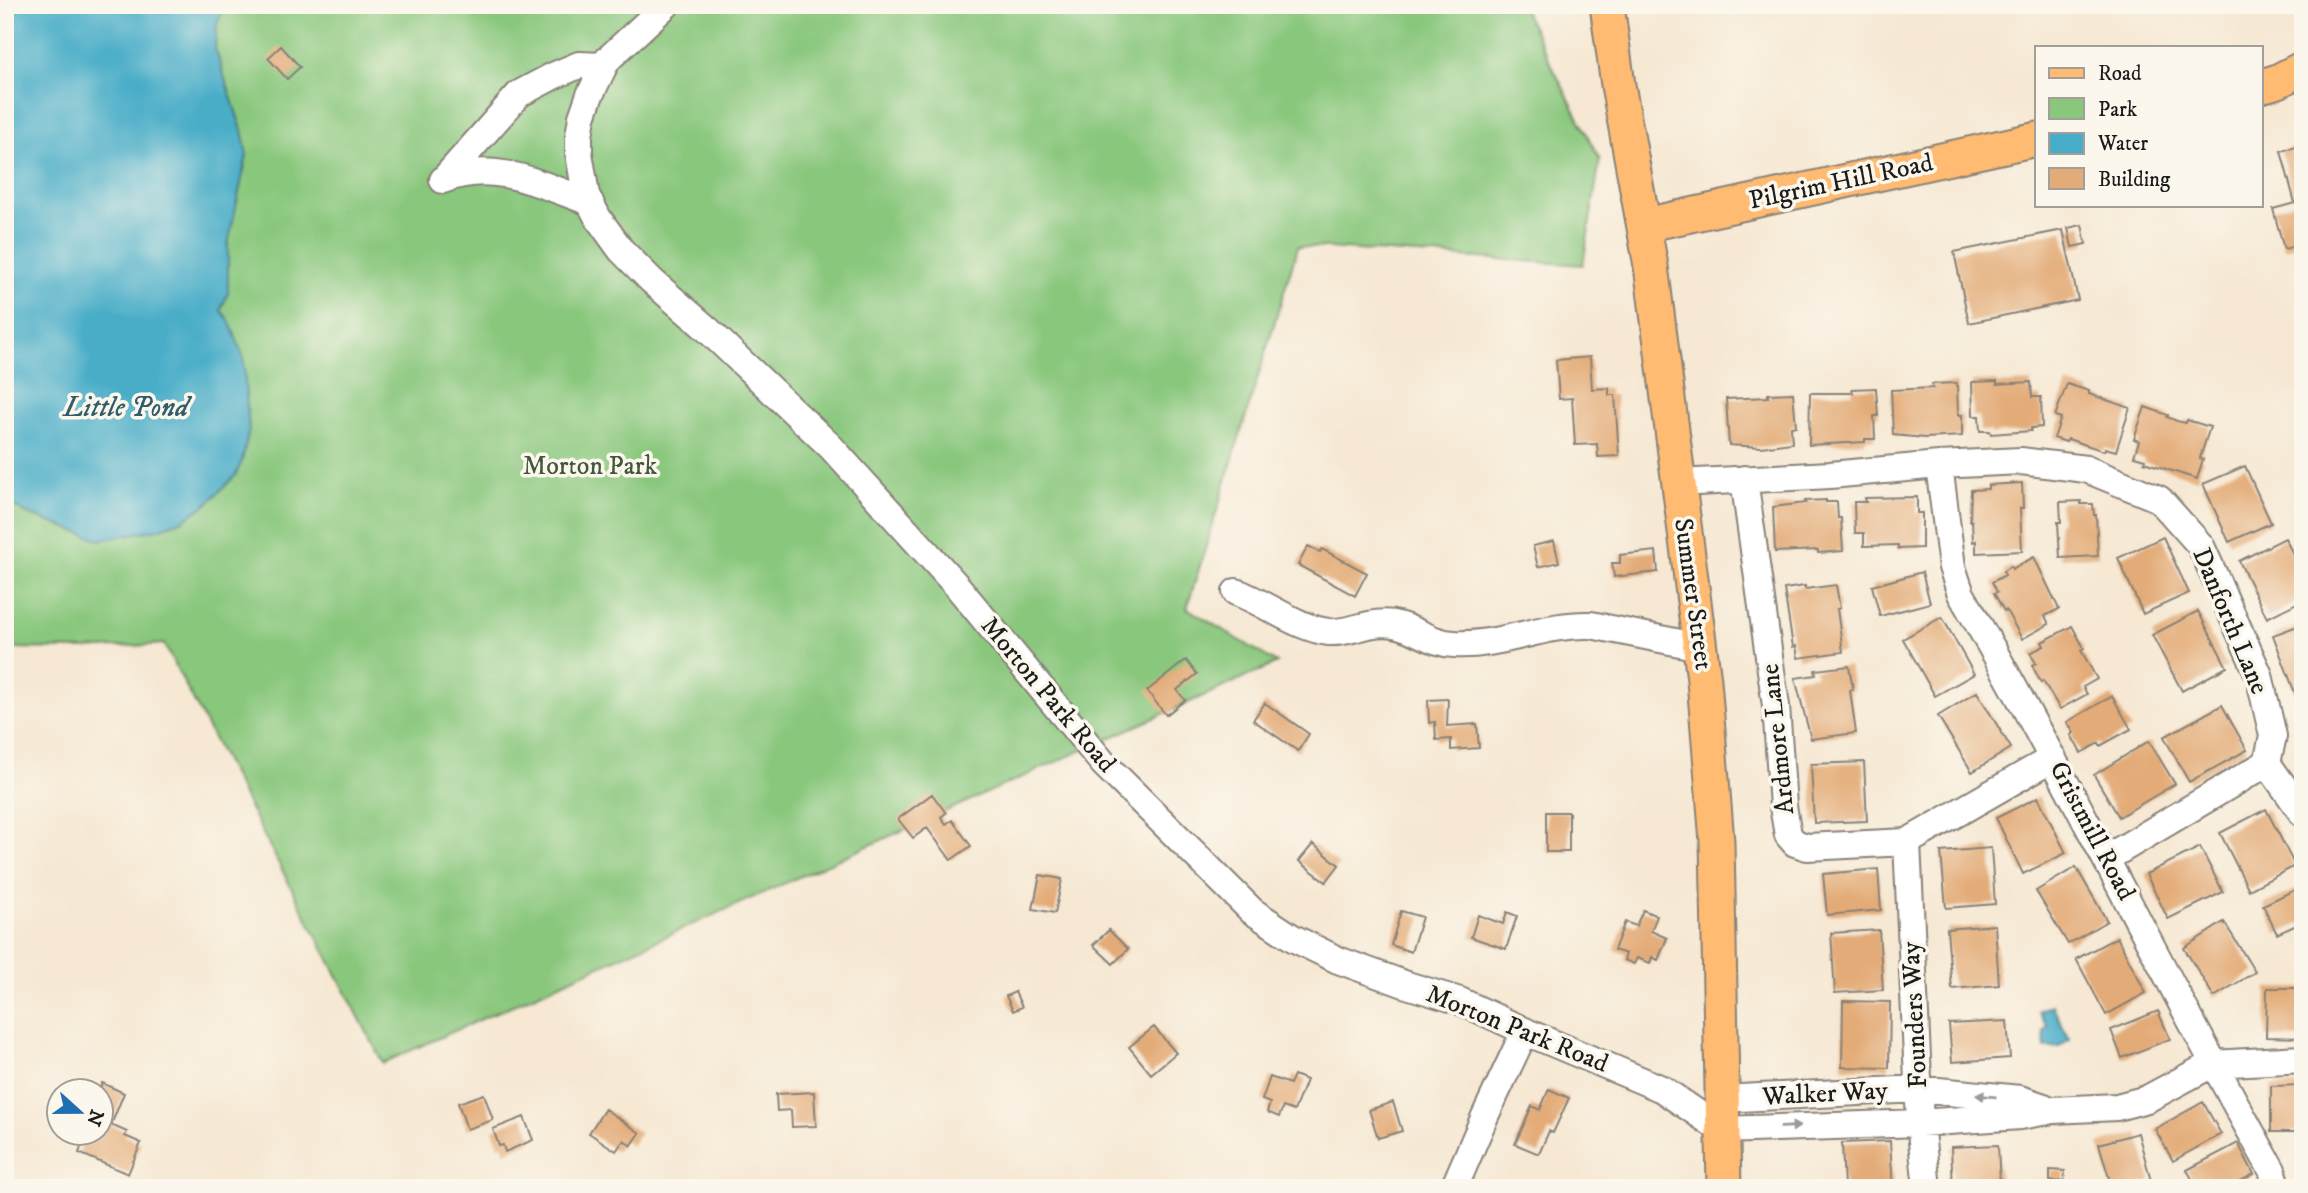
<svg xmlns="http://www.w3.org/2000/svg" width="2308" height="1193" viewBox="0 0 2308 1193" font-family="'IM FELL DW Pica',serif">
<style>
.green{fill:#89c77d;stroke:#52724c;stroke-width:2}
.water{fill:#48adc8;stroke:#326472;stroke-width:2}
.building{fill:#e3ab77}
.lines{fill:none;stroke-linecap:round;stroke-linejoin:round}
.minor-casing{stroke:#898278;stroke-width:30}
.major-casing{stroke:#898278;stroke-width:37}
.minor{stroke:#fff;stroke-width:26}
.major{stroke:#ffbb71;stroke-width:33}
.oneway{fill:#999}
.labels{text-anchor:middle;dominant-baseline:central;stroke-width:7;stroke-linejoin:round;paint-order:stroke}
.street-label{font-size:26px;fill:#1c1c1c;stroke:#fbf7ec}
.park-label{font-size:26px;fill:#42583e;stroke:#fbf7ec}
.water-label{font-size:28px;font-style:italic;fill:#305d69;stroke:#fbf7ec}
</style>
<rect width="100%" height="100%" fill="#fbf7ec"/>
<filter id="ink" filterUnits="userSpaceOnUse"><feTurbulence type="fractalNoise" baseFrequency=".0143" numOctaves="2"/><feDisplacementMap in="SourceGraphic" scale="14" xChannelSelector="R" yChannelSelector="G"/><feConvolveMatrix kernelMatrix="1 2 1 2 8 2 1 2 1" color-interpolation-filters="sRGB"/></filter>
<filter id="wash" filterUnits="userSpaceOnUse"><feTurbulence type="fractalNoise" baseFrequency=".00686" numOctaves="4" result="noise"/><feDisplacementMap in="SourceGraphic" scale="28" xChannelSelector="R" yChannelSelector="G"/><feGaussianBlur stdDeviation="1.57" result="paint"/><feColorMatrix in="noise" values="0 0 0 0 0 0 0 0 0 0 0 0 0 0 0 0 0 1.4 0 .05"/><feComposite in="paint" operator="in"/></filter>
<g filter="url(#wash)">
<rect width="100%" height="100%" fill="#f6e8d3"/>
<!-- green -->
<path class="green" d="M5 5H1521L1600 160 1583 265 1298 246 1187 608 1277 663 383 1063 164 644 85 649 5 648Z"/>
<!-- water -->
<path class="water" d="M5 5H225L217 24 215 48 242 130 247 155 228 244V293L221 310 229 320 243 356 249 430 242 461 236 475 207 504 181 521 158 529 100 540 25 513 14 506 5 495Z
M2052 1005 2069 1039 2058 1047 2045 1048 2044 1030 2048 1027 2039 1011Z"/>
<g id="blocks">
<!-- building -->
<path class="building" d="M281 46 300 67 287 79 268 58Z
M2303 145V244L2284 249 2273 209 2295 203 2281 151Z
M2082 225 2086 244 2072 247 2068 228Z
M2063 230 2078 300 1969 323 1954 252Z
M1590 357 1592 389 1609 388V395H1615L1619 456 1598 457 1597 444 1575 445 1572 398 1559 399 1556 360Z
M1997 381V384L2031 382 2032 397H2041L2042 427 2031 428V431L1991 434 1990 431H1980L1979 416H1973L1972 382Z
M1957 383 1958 415H1962V436L1925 438 1893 435 1891 390 1933 388 1932 384Z
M2067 384 2089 391V394L2130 408 2116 451 2105 448 2104 451 2068 439 2066 442 2054 438 2061 418 2055 416Z
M1876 388 1878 416H1874L1875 439H1865V442L1809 445 1810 393H1853L1852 389Z
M1793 393 1796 426 1791 427 1792 443 1761 447 1729 445 1726 399 1768 397V394Z
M2145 407 2168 415 2167 417 2177 421 2186 423 2187 420 2210 427 2200 458 2203 459 2197 479 2144 462 2145 459 2134 456 2139 441 2134 439Z
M2245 466 2271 523 2229 542 2203 484Z
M2022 483 2023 508H2020L2022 551 1976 553V541L1973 542 1972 521H1970L1971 490 1988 489V485Z
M1917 497V513H1922V548L1898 549V545L1864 546V533H1855L1854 502H1866L1865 498Z
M1826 500V502H1837L1838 518H1841L1843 551 1818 553V550L1775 552 1773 507 1806 503 1805 501Z
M2081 501V504H2093L2094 515H2096L2098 556 2060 558 2058 522H2061L2060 502Z
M2163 537 2189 593 2143 614 2118 558Z
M2285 538 2303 574V600L2267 618 2239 561Z
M1554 541 1559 562 1538 567 1533 546Z
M1308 546 1320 552 1322 549 1367 573 1355 596 1298 565Z
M1656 551 1658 572 1614 577 1612 563H1620V555Z
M2034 557 2059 609 2045 616 2049 624 2022 639 2006 610 2004 611 1994 593 1997 592 1992 582 2005 575 2003 571 2011 566 2012 569Z
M1922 572 1930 603 1880 616 1872 586Z
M1836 585 1840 608 1837 609 1843 652 1798 658 1796 646 1793 647 1784 589 1805 586V589Z
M2198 611 2227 667 2182 691 2152 635Z
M1942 617 1974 674 1935 696 1903 639Z
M2303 624V690L2295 693 2273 635Z
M2072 626 2084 648 2081 650 2097 679 2083 687 2087 694 2060 709 2043 681 2041 683 2032 665 2036 663 2030 653 2044 646 2042 642Z
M1186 660 1197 674 1177 690 1185 700 1166 715 1147 691Z
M1849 666 1853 690H1850L1856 733 1811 739 1795 678 1816 675 1815 670Z
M1977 692 2011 748 1972 772 1938 716Z
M2112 696 2131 729 2100 746 2099 743 2081 753 2071 735 2074 733 2067 722Z
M1448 699 1447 726 1477 724 1479 748 1451 750V739L1436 740 1435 722 1429 723 1428 700Z
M1265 703 1309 734 1298 751 1253 720Z
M2222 705 2247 750 2189 782 2164 737Z
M2303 708V727H2302L2297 710Z
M2149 741 2175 784 2119 817 2094 775Z
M1864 762 1867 821 1814 823 1811 764Z
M932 794 946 813 941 817 946 824 952 820 971 846 951 860 927 828 913 838 898 819Z
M2038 797 2066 853 2023 874 1996 818Z
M2266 809 2295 866 2249 890 2220 833Z
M1546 812H1569V852H1546Z
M1313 844 1339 865 1326 882 1299 861Z
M2200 847 2223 892 2168 919 2146 874Z
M1991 848 1995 904 1946 908 1941 852Z
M2076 867 2107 921 2068 944 2036 891Z
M1878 869 1881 910 1827 915 1823 874Z
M1040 875 1062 879 1055 913 1033 909Z
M2303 886V922L2277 934 2263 905Z
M1643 910 1657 916 1651 931 1667 938 1658 960 1652 957 1650 963 1637 958 1634 964 1624 960 1626 954 1614 950 1625 922 1636 926Z
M1401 911 1422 917 1411 952 1391 945Z
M1507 912 1517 916 1506 949 1471 937 1478 915 1503 924Z
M2224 922 2255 972 2214 997 2184 948Z
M1995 925 1999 985 1952 989 1947 929Z
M1109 930 1128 949 1113 964 1093 945Z
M1879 930 1883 990 1835 993 1831 933Z
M2117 937 2146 993 2106 1015 2076 959Z
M2267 988H2303V1038L2266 1037Z
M1015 992 1022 1007 1013 1011 1006 996Z
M1843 1001 1890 1002 1889 1068 1842 1067Z
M2158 1011 2170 1039 2122 1058 2111 1030Z
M2007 1021 2010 1058 1952 1062 1949 1024Z
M1154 1027 1176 1053 1151 1074 1129 1047Z
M1294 1075 1306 1080 1294 1111 1283 1107 1279 1117 1267 1112 1270 1103 1262 1100 1270 1077 1290 1084Z
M102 1083 124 1093 111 1125 127 1132 125 1136 141 1143 128 1174 79 1153 85 1137 77 1134H102V1092H99Z
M2303 1085V1132H2271V1086Z
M1549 1089 1569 1098 1553 1133 1549 1131 1539 1154 1515 1144 1532 1106 1540 1110Z
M814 1092 816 1126 792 1127 791 1110 777 1111 776 1094Z
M484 1094 493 1120 467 1129 458 1103Z
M1393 1102 1402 1131 1378 1138 1369 1110Z
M2203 1102 2221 1134 2173 1161 2155 1129Z
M605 1109 640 1133 631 1146 624 1140 616 1151 589 1133Z
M524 1117 533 1140 505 1152 503 1145 499 1146 493 1129Z
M2138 1133 2151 1181 2128 1188H2112L2099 1144Z
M1890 1141 1893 1188H1844L1842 1143Z
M2238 1143 2254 1174 2228 1188H2197L2187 1170Z
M1998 1145 2000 1188H1953L1951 1147Z
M2050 1170 2065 1171 2064 1182 2050 1181Z"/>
</g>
</g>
<g filter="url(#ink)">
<use href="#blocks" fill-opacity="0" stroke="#898278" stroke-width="2"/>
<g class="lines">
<defs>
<path id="minor" d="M604 66 589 97 582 117 579 136V153L586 195 598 218 621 250 652 281 707 329 831 447 957 586 1103 763 1252 911 1293 938 1338 960 1407 985 1460 1001 1531 1034 1662 1089 1722 1130 1920 1123 2020 1116 2053 1110 2117 1107 2147 1099 2212 1064 2303 1059
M443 180 519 94 553 76 579 65 604 66 608 59 666 5
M443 180C494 159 541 185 590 202
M1939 465 1952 567 1961 594C2071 783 2165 980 2272 1170L2278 1188
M1744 479 1776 706 1783 806 1788 835 1795 843 1807 847 1907 842 2053 758
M1678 483 1830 475 1939 465 2021 461 2086 469 2159 499 2201 546 2259 675 2273 736 2267 763 2107 858
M1236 592C1266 603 1299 629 1329 632 1350 634 1373 618 1398 625 1418 630 1432 643 1454 644 1500 647 1545 623 1591 625L1700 647
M2267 763 2303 814
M1907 842 1920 1123 1927 1188
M1721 1099 1918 1089 2020 1099 2044 1107
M1454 1188 1485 1116 1525 1031"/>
<path id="major" d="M1607 5 1618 85 1651 266 1704 680 1717 842 1724 1188
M2261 86 2278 81 2303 68
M1645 225 2037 139"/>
</defs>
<!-- minor casing -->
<use href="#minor" class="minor-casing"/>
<!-- major casing -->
<use href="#major" class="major-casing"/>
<!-- minor -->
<use href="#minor" class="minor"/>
<!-- major -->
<use href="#major" class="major"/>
</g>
<!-- one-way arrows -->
<defs><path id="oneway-solid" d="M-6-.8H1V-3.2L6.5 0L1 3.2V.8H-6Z" transform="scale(1.75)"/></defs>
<g class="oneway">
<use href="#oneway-solid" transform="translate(1986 1096) rotate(-175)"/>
<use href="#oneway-solid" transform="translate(1790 1127) rotate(-2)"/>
</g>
</g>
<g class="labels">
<!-- street labels -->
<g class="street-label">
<text transform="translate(1841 182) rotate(-12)">Pilgrim Hill Road</text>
<text transform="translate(1693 594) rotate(82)">Summer Street</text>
<text transform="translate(2230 621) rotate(67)">Danforth Lane</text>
<text transform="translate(1048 695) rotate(50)">Morton Park Road</text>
<text transform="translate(1778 739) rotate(-96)">Ardmore Lane</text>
<text transform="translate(2092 831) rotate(62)">Gristmill Road</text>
<text transform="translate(1915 1015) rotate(-93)">Founders Way</text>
<text transform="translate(1517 1029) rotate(22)">Morton Park Road</text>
<text transform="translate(1825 1094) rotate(-3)">Walker Way</text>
</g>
<!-- park labels -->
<g class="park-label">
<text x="590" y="466">Morton Park</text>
</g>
<!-- water labels -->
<g class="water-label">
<text x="126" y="407">Little Pond</text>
</g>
</g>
<!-- margin -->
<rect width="2308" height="1193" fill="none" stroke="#fbf7ec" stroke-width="28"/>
<!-- legend -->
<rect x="2035" y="46" width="228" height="161" fill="#fbf7ec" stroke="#a29f99" stroke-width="2"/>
<rect x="2049" y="68" width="35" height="10" fill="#ffbb71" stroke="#a29f99" stroke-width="2"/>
<text x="2098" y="80" font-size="21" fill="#1c1c1c">Road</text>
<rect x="2049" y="98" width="35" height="21" fill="#89c77d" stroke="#a29f99" stroke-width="2"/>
<text x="2098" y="116" font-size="21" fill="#1c1c1c">Park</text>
<rect x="2049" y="133" width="35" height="21" fill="#48adc8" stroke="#a29f99" stroke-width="2"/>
<text x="2098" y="150" font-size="21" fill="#1c1c1c">Water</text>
<rect x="2049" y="168" width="35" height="21" fill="#e3ab77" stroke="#a29f99" stroke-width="2"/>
<text x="2098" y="186" font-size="21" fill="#1c1c1c">Building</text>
<!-- north arrow -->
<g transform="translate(80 1112) rotate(111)"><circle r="33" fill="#fbf7ec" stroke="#a29f99" stroke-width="2"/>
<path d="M0-5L12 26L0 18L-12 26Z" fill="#1f6fb2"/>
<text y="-10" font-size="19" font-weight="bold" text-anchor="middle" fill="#1c1c1c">N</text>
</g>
</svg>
